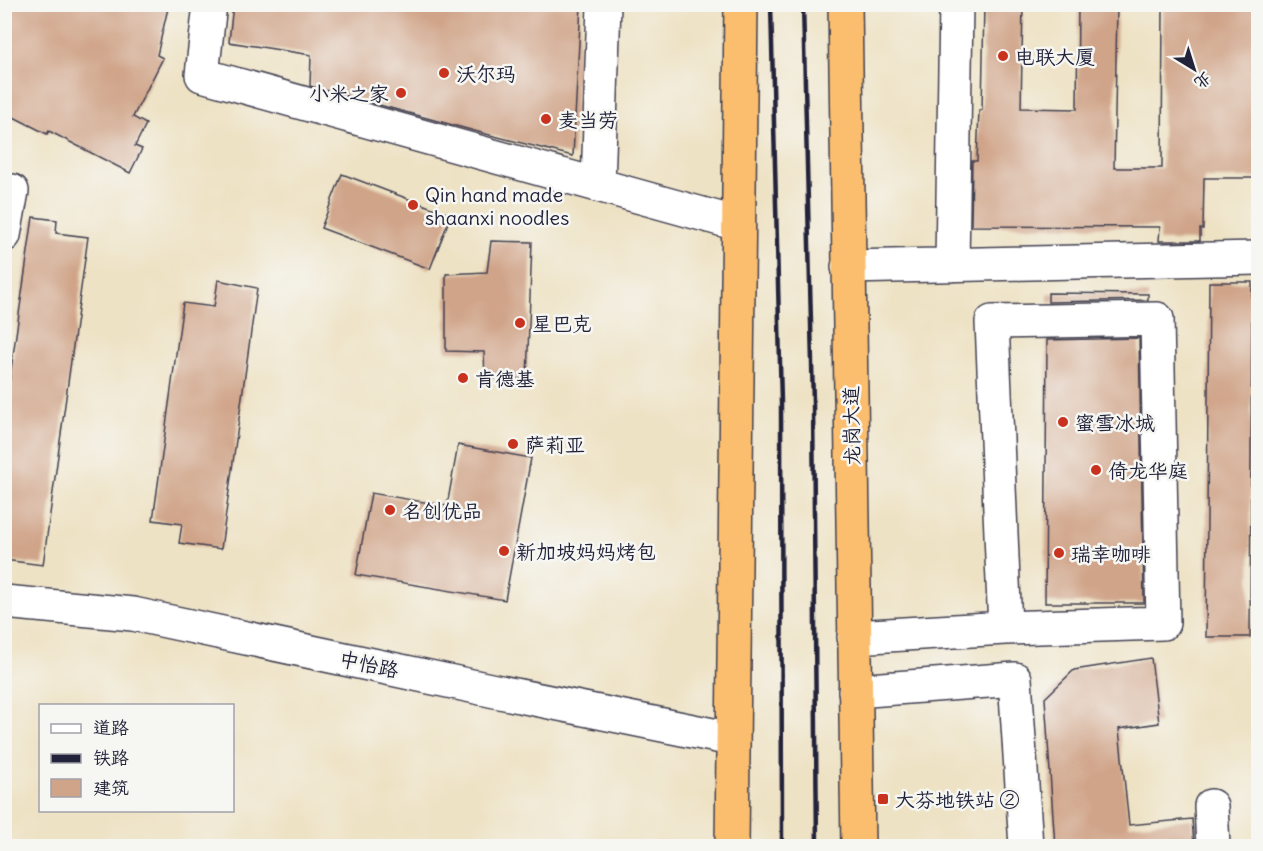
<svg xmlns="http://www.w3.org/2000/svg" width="1263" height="851" viewBox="0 0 1263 851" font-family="Delius,'LXGW WenKai TC',sans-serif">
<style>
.building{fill:#d0a489}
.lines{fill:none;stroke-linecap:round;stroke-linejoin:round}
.minor-casing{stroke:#413f50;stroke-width:36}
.highway-casing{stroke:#413f50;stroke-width:36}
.minor{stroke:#fff;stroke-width:33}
.highway{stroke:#fbbe6e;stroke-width:33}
.rail{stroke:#22223b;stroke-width:4.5}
.poi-dot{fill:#c8321e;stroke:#f6f6f2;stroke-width:2}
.labels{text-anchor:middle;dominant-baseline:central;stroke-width:5;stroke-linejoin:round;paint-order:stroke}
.poi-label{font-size:20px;fill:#22223b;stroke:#f6f6f2;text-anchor:start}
.street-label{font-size:20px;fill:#22223b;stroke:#f6f6f2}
</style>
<rect width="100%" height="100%" fill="#f6f6f2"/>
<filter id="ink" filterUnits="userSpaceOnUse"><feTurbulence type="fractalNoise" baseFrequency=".0167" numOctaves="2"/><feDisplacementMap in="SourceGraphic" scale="12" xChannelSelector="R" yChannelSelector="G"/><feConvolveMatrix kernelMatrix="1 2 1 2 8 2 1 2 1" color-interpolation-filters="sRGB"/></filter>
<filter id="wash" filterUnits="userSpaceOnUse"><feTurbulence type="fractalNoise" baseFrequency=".008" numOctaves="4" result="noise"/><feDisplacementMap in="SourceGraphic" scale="24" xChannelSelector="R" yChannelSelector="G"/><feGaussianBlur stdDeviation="1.35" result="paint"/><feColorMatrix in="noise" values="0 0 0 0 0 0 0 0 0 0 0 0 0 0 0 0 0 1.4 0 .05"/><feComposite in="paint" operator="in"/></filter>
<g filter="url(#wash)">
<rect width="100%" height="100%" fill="#eee2c4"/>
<g id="blocks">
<!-- building -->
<path class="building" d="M4 4H169L157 55 163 58 133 117 146 124 135 146 142 149 130 173 49 131 47 134 4 112Z
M233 4H581L573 156 482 133 310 86 311 55 229 42Z
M984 4H1023L1021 108 1077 109 1078 4H1117L1114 168H1162L1163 4H1258V178H1204L1203 229H1200V241H1159L1160 227 971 226 972 161H977L979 110H982Z
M342 174 451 215 430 269 321 228Z
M33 217 57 220 56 233 88 237 43 565 4 560V418Z
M491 241 532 242 527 379 485 378 484 352 446 351V274L487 272Z
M218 280 257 288 221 549 179 543 182 524 153 520 183 303 214 307Z
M1209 282H1252L1250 637H1206Z
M1048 293 1148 294V300L1048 302Z
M1139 338 1144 603H1045L1047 340Z
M458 445 531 458 505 600 356 575 371 493 447 506Z
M1151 658 1159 723 1119 729 1129 825 1192 819 1194 846H1055L1045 698 1074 670Z"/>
</g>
</g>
<g filter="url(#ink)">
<use href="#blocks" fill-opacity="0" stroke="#413f50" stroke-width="1.5"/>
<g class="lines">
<defs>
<path id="minor" d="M210 4 202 75 738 224
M598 185 604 4
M4 235 12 191
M952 265 956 4
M848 267 1258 258
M4 602 133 614 495 691 732 739
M854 637 1005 628 1163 623 1157 319 992 322 1005 628
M855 691 1015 679 1026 846
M1211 806 1213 846"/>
<path id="highway" d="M845 4 858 846
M732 846 741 4"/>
</defs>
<!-- minor casing -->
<use href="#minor" class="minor-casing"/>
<!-- highway casing -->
<use href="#highway" class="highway-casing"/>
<!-- minor -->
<use href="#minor" class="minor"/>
<!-- highway -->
<use href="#highway" class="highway"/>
<!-- rail -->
<path class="rail" d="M771 4 781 403 782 846
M803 4 813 403 817 846"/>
</g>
</g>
<!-- markers -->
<g class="poi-dot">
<circle cx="1003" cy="56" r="6"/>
<circle cx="444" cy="73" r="6"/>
<circle cx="401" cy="93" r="6"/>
<circle cx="546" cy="119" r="6"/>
<circle cx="413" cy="205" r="6"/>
<circle cx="520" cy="323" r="6"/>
<circle cx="463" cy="378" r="6"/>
<circle cx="1063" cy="422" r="6"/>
<circle cx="513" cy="444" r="6"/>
<circle cx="1096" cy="470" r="6"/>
<circle cx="390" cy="510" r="6"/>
<circle cx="504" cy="551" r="6"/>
<circle cx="1059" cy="553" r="6"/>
<rect x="877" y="793" width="12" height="12" rx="3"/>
</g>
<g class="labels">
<!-- poi labels -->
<g class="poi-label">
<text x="1015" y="56">电联大厦</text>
<text x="456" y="73">沃尔玛</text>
<text x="389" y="93" text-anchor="end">小米之家</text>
<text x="558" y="119">麦当劳</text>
<text x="425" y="194">Qin hand made<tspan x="425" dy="23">shaanxi noodles</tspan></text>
<text x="532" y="323">星巴克</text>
<text x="475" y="378">肯德基</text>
<text x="1075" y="422">蜜雪冰城</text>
<text x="525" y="444">萨莉亚</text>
<text x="1108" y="470">倚龙华庭</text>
<text x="402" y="510">名创优品</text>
<text x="516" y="551">新加坡妈妈烤包</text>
<text x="1071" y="553">瑞幸咖啡</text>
<text x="895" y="799">大芬地铁站 ②</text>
</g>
<!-- street labels -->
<g class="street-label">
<text transform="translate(851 426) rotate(-91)">龙岗大道</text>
<text transform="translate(369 664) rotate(12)">中怡路</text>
</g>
</g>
<!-- margin -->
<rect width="1263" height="851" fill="none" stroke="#f6f6f2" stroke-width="24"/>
<!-- legend -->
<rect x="39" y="704" width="195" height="108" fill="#f6f6f2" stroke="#a1a1a9" stroke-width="1.5"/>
<rect x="51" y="724" width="30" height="9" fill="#ffffff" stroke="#a1a1a9" stroke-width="1.5"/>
<text x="93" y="734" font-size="18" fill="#22223b">道路</text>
<rect x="51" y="754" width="30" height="9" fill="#22223b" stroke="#a1a1a9" stroke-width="1.5"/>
<text x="93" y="764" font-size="18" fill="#22223b">铁路</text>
<rect x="51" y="779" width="30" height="18" fill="#d0a489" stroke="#a1a1a9" stroke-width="1.5"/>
<text x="93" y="794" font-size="18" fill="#22223b">建筑</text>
<!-- north arrow -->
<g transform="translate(1194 69) rotate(142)" stroke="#f6f6f2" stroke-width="4.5" paint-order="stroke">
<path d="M0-4.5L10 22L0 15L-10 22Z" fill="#22223b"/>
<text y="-9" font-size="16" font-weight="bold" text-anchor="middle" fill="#22223b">北</text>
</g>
</svg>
